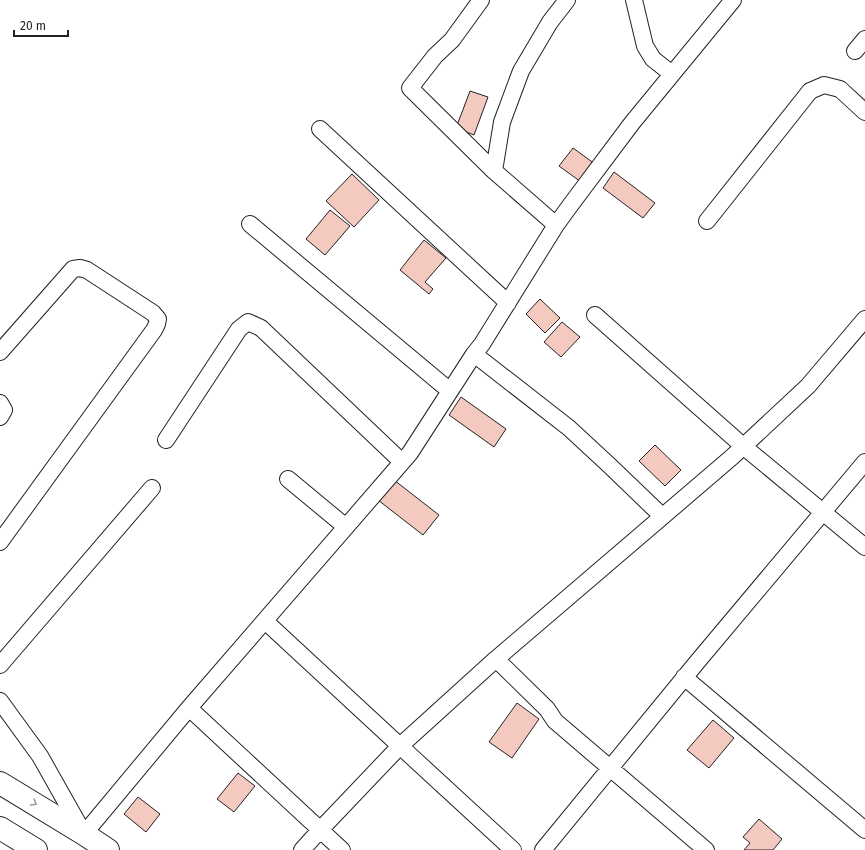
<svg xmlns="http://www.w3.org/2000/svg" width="865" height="850" viewBox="0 0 865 850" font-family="'Fira Sans',sans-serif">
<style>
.building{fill:#f3c9c0;stroke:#222}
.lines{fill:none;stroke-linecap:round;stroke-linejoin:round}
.street-casing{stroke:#222;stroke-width:18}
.secondary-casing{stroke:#222;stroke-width:24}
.street{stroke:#fff;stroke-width:16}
.secondary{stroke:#fff;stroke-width:22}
.oneway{stroke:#9c9c9c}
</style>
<rect width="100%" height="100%" fill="#fff"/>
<!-- building -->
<path class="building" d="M470 91 488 97 474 135 456 128Z
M573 148 595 164 581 182 559 166Z
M614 172 655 203 643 218 603 188Z
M352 174 379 200 354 227 326 201Z
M330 210 350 226 325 255 306 239Z
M424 240 446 258 425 282 433 289 429 294 400 270Z
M540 299 560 318 545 333 526 314Z
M562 322 580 337 561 357 544 342Z
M461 397 506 429 494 447 449 415Z
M655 445 681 470 665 486 639 461Z
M394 480 439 515 423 535 378 500Z
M517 703 539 719 512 758 489 742Z
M713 720 734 738 709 768 687 750Z
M238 773 255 786 234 812 217 799Z
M138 797 160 814 146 832 124 814Z
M759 819 782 839 773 850H744L750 843 743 837Z"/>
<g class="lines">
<defs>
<path id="street" d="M481 0 452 40 435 56 410 88 494 171 556 225
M634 0 645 46 653 59 672 74
M855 51 865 39
M320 129 508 303
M494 171 502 122 521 71 550 22 567 0
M707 221 810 91 824 85 840 89 865 112
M250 224 450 391
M595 315 743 446 865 547
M0 352 73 269 80 268 87 270 153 313 158 319 157 324 154 330 0 542
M474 354 569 428 609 465 662 516
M0 403 4 410 0 417
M166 440 239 329 248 322 261 328 402 462
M288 479 346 527
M265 621 400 746 320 830 302 850
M496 659 547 709 555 721 706 850
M0 665 152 488
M684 677 865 830
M0 701 40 756 84 834 189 708 410 453 474 354 482 344 556 225 572 203 632 123 733 0
M189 708 342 850
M513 850 400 746 496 659 732 457 808 386 865 319
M543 850 698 661 865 462"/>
<path id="secondary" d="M0 783 84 834 108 850
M0 828 36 850"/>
</defs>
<!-- street casing -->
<use href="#street" class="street-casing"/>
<!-- secondary casing -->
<use href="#secondary" class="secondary-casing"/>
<!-- street -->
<use href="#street" class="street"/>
<!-- secondary -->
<use href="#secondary" class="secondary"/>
</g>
<!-- one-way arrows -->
<defs><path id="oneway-chevron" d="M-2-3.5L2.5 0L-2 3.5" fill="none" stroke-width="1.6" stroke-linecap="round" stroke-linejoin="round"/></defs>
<use class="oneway" href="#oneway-chevron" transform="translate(34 803) rotate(31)"/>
<!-- scale -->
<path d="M14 30v6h54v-6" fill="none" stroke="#222222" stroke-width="2"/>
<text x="20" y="30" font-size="12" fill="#222222" stroke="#ffffff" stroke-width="3" paint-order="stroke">20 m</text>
</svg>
